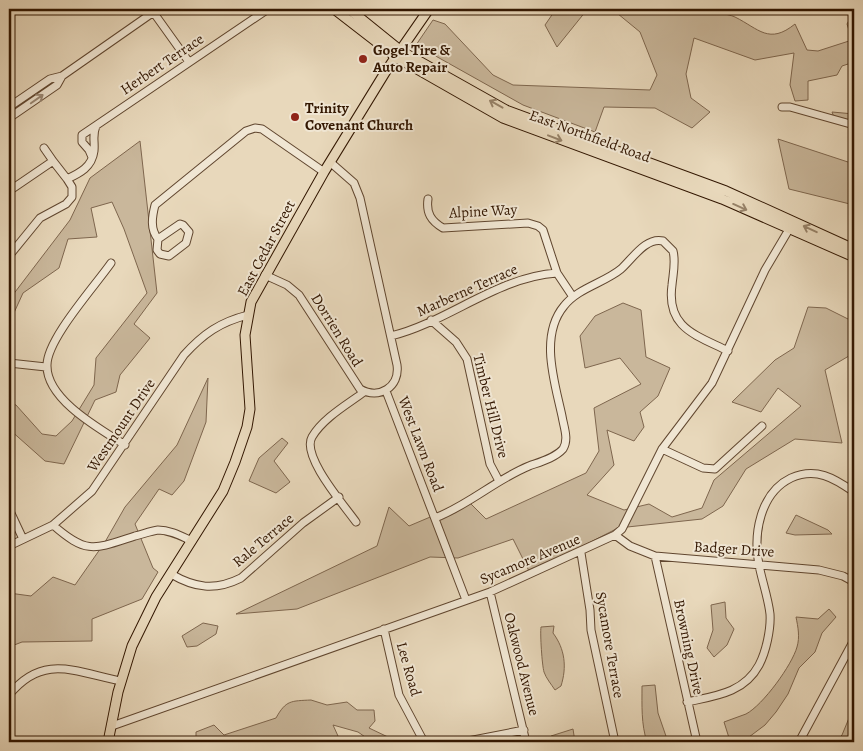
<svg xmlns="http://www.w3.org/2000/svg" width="863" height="751" viewBox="0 0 863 751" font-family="Alegreya,serif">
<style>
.green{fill:#c9b79b;stroke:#7e664e}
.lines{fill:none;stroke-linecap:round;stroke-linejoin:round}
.minor-casing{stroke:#60462f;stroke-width:9}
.major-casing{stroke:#321600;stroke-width:11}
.minor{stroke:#f0e6d3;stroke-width:7}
.major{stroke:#e8d8bb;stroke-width:9}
.oneway{stroke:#9a8874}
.oneway2{stroke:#968167}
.poi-dot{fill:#8f2418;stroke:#f0e6d3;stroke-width:2}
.labels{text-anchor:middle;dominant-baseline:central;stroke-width:4;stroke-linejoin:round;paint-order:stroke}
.poi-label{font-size:15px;font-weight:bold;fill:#321600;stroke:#f0e6d3;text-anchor:start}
.street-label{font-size:15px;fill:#321600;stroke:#f0e6d3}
</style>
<rect width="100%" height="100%" fill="#e8d8bb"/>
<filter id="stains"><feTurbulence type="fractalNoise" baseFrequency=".004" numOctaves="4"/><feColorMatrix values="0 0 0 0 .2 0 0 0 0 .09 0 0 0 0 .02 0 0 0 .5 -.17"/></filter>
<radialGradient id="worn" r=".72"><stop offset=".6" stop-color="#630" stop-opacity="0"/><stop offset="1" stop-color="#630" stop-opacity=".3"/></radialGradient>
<!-- green -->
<path class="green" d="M556 9H598L586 11 557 47 545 25Z
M612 9H703V11C713 13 726 13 735 17 759 29 769 45 795 24L807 50 818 51 852 40 847 24 854 11V62L842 66 837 75 808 81V100L795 101 790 85 794 53 755 60 694 38 686 74 691 98 710 112 692 128 655 108 604 107 595 132 523 105 416 45 433 20 445 24 493 75 513 85 650 90 657 75 640 32Z
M832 112 854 114V121L834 117Z
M778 139 854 164V205L789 189Z
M140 141 157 293 134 324 150 338 120 375 116 392 95 400 64 464 45 461 9 429V402L16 405 42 434 56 436 72 421 94 385 96 358 147 293 124 229 112 202 91 208 97 237 68 239 59 268 23 293 13 315 9 314V300L70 220 90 178Z
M623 303 641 310 646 357 670 368 658 396 640 412 644 427 634 441 607 430 614 465 587 495 624 510 649 504 672 517 702 508 714 480 801 406 778 388 761 412 732 402 775 360 794 348 808 307 826 308 854 322V353L825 370 842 443 795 439 746 469 723 506 702 519 618 528 530 573 513 539 458 558 430 557 297 609 236 614 377 546 389 507 409 526 468 501 486 519 586 473 599 451 594 408 641 384 620 358 585 368 580 336 595 316Z
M208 378 206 422 184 481 172 495 159 489 135 524 153 568 158 572 142 599 92 619V641L22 642 9 647V593L31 596 53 577 75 585 105 542 125 507 177 445Z
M282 438 288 443 274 461 290 482 276 493 249 481 259 458Z
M796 515 828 530 832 534 795 535 786 533Z
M725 602 726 618 734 629 727 645 714 657 707 648 713 630 711 605Z
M829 609 836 617 822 633 815 652 799 668 788 694 776 712 765 725 745 740 730 741 724 722C731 719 739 717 746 714 763 705 792 665 797 647 800 637 798 627 796 617L818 619Z
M203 623 218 626 216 634 197 646 187 647 182 636Z
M554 626 553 633C565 649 567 667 561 686L555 690C551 684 546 678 544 672 542 665 540 634 541 627Z
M655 685 658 713 668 742H647C641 724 642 705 642 686Z
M311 700 327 705 347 702 357 710H374L375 721 369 728 390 738V742H368V739L358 732 333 725 338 736 332 742H196V732L214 725 224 735 276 718C286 700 291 701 311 700Z
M854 706V737L849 742H836L842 735Z
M573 729 575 742H552L551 736Z"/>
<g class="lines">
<defs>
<path id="minor" d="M151 9 189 62
M9 107 50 79 62 76
M782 107H790L854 125
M9 118 57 85 62 76 158 9
M44 148 53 161
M92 157 89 150 82 142V135L268 9
M9 191 53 161 67 179C80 173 92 167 94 151 95 141 92 135 96 126
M428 199C426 213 431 221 443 228L528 223 538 226 543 230 557 273 573 297
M158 239 180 224 183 225 189 232 186 243 169 256 160 254 157 250 158 239C150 229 152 217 155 205L246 131 255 128 262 129 324 172
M9 256 40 218 66 204 72 197V187L67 179
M111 263C95 286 46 340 47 366 47 400 100 429 125 445
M265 275 287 285 299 295 360 389C379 400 400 387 397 365L360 198 354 183 330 162
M431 320 456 342 467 359 490 464 499 481
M391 336C448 322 497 277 557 273
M9 363 46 367
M386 391 466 600
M662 449 703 468 715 469 762 426
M9 509 23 539
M435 518C469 505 495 480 529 466 540 462 555 458 563 449 569 439 564 428 562 416 555 383 539 336 564 306 578 288 604 283 621 269 633 258 646 237 663 241L673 251C676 262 673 274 672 285 666 328 696 335 728 351
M356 522C344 505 301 456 312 437 323 418 348 404 364 392
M53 525C87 555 95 549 135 536 143 534 151 531 158 530 170 530 181 536 192 541
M615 535 630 546 655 556 819 570 843 576 854 582
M9 546 53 525 92 491 184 355C203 334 220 322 248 315
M581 553 590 610 591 630 615 742
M655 556 697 742
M171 574C195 588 215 591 241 578L303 523 339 497
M490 592 526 742
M384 629 399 695 424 742
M9 695C43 653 75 672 121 681
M687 702C715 696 744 693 759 665 766 652 771 629 770 614 768 597 762 581 759 565 753 534 760 493 791 478 816 467 834 478 854 492
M112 726 490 592 615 535 622 529 662 449 712 383 765 270 791 226
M463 742 524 730
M799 742 854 640"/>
<path id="major" d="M334 9 396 57 503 118 722 199 854 257
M349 9 401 51 506 110 726 191 854 249
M108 742 118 692 132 646 156 597 223 491 235 462 247 427 250 409 245 335 251 302 324 172 386 71 429 9"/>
</defs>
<!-- minor casing -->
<use href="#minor" class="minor-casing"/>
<!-- major casing -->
<use href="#major" class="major-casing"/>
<!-- minor -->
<use href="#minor" class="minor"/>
<!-- major -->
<use href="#major" class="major"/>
</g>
<!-- one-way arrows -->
<defs><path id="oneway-shaft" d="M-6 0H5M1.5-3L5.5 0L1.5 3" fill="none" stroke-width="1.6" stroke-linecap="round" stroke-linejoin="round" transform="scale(1.25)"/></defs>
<use class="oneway" href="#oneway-shaft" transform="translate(37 99) rotate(-35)"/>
<g class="oneway2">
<use href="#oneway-shaft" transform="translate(496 104) rotate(-151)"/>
<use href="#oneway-shaft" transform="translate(555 138) rotate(21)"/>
<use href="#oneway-shaft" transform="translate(740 207) rotate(24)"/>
<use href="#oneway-shaft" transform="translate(810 229) rotate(-155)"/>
</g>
<!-- markers -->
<g class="poi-dot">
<circle cx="363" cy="59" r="5"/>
<circle cx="295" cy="117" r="5"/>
</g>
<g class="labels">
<!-- poi labels -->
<g class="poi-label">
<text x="373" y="50">Gogel Tire &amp;<tspan x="373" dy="17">Auto Repair</tspan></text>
<text x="305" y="108">Trinity<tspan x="305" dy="17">Covenant Church</tspan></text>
</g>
<!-- street labels -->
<g class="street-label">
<text transform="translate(162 64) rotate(-34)">Herbert Terrace</text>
<text transform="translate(590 136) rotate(20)">East Northfield Road</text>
<text transform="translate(483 211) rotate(-3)">Alpine Way</text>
<text transform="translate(266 248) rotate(-62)">East Cedar Street</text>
<text transform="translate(467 290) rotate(-24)">Marberne Terrace</text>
<text transform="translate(337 330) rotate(58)">Dorrien Road</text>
<text transform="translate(491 406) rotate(76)">Timber Hill Drive</text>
<text transform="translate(121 425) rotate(-56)">Westmount Drive</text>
<text transform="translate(421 444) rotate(69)">West Lawn Road</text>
<text transform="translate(263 540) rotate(-40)">Rale Terrace</text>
<text transform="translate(734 549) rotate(4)">Badger Drive</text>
<text transform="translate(530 559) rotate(-23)">Sycamore Avenue</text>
<text transform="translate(610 645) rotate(80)">Sycamore Terrace</text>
<text transform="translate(689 647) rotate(78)">Browning Drive</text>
<text transform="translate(522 664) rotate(76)">Oakwood Avenue</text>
<text transform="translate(409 669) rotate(74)">Lee Road</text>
</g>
</g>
<!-- margin -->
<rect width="863" height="751" fill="none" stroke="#e8d8bb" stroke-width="30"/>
<rect x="10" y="10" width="843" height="731" fill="none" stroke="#321600" stroke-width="2.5"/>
<rect x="15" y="15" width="833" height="721" fill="none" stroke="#321600"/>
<rect width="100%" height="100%" filter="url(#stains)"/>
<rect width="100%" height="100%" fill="url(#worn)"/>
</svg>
